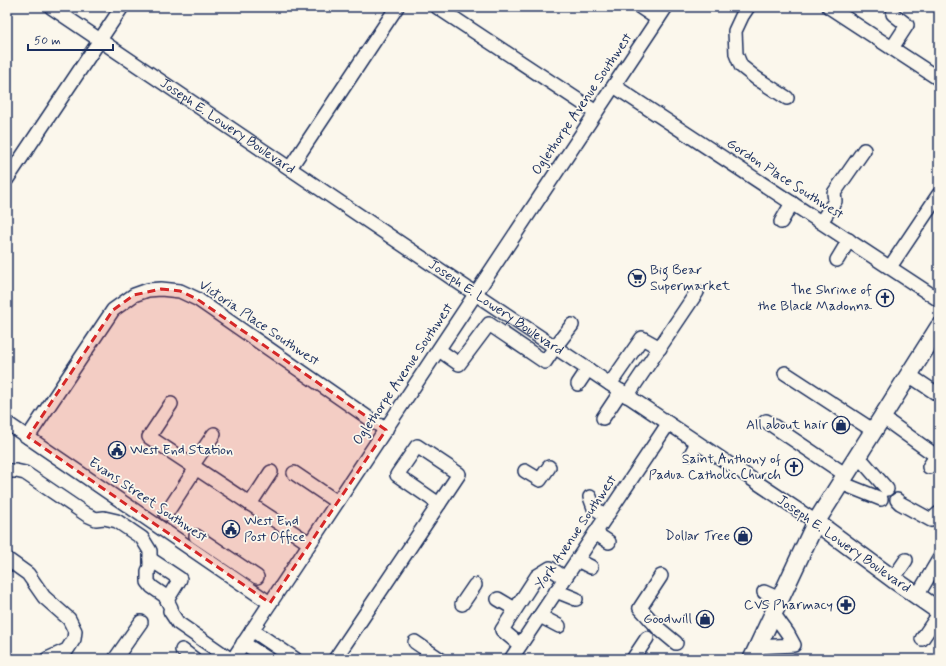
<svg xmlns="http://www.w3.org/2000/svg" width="946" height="666" viewBox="0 0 946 666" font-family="Mynerve,sans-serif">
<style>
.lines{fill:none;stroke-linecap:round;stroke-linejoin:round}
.minor-casing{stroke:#1b2f5e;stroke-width:16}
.major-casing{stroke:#1b2f5e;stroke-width:20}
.minor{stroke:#fbf7ec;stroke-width:13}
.major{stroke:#fbf7ec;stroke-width:17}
.marked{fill:#d62828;fill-opacity:0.2;stroke:#d62828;stroke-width:3;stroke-dasharray:8 5;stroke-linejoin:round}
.labels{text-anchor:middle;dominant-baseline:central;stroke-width:3.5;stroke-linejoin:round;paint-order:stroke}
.street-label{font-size:14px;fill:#1b2f5e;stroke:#fbf7ec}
.poi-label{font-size:14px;fill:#1b2f5e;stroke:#fbf7ec;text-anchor:end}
</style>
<rect width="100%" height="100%" fill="#fbf7ec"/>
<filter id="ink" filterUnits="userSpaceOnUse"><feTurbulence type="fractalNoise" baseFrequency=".025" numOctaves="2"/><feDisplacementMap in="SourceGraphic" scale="8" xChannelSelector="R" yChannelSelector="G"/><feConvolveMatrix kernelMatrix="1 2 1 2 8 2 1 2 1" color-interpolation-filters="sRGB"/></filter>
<g filter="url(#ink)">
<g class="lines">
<defs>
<g id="minor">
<path id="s1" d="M51 7 486 301 816 522"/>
<path d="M437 7 596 112"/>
<path d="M640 7 658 19"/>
<path d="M748 7 742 16 735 31 736 54 741 66 756 78 787 98"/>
<path d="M829 7 939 79"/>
<path d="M892 48 907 25 893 14"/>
<path d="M614 86 939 300"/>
<path d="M290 168 397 7"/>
<path d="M7 179 122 7"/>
<path d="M781 222 792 203"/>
<path d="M821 222 835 201 834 193 864 150"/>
<path d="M837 260 849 240"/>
<path d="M890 267 939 194"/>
<path d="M439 350 459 364 489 324 545 362 555 347 572 325"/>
<path d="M785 373 874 431"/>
<path d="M909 375 939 395"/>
<path d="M578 384 588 369"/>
<path d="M610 384 642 338 660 348"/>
<path d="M627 396 697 292"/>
<path d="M171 404 149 437 309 543"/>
<path d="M882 417 939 458"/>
<path d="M603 418 621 391"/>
<path d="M766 421 846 475"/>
<path d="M7 423 270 603"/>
<path d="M28 437 113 310 134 295 148 290 161 289 180 291 197 299 386 430"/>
<path d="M417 446 459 474 439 504 397 475Z"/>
<path d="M691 454 697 443"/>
<path d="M858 456 887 489"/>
<path d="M192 466 214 434"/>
<path d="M929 467 936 456"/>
<path d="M7 471H16L25 473 87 515 96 519 104 518 117 521 142 538 150 551V567L148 571V582L152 587 165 596 171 608 170 611 178 623 230 659"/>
<path d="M525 471 540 480 549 467"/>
<path d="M294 473 337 502"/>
<path d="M841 483 881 499"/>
<path d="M590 497 594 508 607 516"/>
<path d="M897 500 900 503 931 520 939 513"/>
<path d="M250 504 271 472"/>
<path d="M166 514 196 468"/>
<path d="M595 533 609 542"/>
<path d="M196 536 257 577"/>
<path d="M7 559 28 574 44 597 69 619 75 631 74 639 67 650 47 659"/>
<path d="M150 559 180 579 167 600"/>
<path d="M577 560 591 567"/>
<path d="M661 576 640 608 658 628 676 643"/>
<path d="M893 579 906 560"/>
<path d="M556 591 576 599"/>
<path d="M764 592 780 599"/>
<path d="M917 596 939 559"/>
<path d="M498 599 515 609"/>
<path d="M462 604 475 585"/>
<path d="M540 616 559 626"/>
<path d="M252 630 295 659"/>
<path d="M922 639 939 614"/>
<path d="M415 642 440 659"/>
<path d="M243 643 268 659"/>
<path d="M520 645 502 630 537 576 550 568 565 578"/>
<path d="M757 647 794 645 788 634 773 613"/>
<path d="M182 650 194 659"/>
<path d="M115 659 141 622"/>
<path d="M233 659 666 7"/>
<path d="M335 659 439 504"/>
<path d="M511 659 668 424"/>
<path d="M633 659 647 638"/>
</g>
<path id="major" d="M816 522 893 579 939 611
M752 659 816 522 939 327"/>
</defs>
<!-- minor casing -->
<use href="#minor" class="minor-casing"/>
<!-- major casing -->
<use href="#major" class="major-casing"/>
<!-- minor -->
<use href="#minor" class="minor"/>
<!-- major -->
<use href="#major" class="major"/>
</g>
</g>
<!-- marked area -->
<path class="marked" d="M161 289 180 291 197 299 386 430 270 603 28 437 113 310 134 295Z"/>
<!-- icons -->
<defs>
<symbol id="supermarket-ring" viewBox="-11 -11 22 22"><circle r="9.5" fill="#fbf7ec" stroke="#1b2f5e" stroke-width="1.5"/><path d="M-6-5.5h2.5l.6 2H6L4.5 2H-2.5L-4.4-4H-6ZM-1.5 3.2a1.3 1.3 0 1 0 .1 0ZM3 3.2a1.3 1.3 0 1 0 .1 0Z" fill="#1b2f5e"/></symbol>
<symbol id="church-ring" viewBox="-11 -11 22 22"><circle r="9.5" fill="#fbf7ec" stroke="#1b2f5e" stroke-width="1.5"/><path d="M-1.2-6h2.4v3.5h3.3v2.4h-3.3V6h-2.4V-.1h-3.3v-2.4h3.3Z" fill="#1b2f5e"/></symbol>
<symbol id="shop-ring" viewBox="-11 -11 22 22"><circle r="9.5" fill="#fbf7ec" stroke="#1b2f5e" stroke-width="1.5"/><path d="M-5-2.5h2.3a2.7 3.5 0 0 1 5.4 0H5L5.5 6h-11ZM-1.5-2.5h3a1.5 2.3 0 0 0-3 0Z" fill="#1b2f5e"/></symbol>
<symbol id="civic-ring" viewBox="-11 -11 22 22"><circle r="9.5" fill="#fbf7ec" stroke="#1b2f5e" stroke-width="1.5"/><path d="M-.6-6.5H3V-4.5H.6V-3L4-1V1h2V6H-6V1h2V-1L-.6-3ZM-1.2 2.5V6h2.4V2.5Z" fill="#1b2f5e"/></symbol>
<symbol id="pharmacy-ring" viewBox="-11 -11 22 22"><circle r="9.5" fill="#fbf7ec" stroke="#1b2f5e" stroke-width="1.5"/><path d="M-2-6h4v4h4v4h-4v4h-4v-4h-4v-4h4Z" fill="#1b2f5e"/></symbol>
</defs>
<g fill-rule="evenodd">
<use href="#supermarket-ring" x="627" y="268" width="20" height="20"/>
<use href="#church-ring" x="875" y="288" width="20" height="20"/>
<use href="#shop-ring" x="831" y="415" width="20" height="20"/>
<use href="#civic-ring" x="107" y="440" width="20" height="20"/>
<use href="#church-ring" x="784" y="457" width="20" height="20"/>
<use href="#civic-ring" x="221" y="519" width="20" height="20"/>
<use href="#shop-ring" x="733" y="526" width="20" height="20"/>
<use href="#pharmacy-ring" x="836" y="595" width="20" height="20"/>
<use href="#shop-ring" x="695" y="609" width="20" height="20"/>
</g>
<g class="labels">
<!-- street labels -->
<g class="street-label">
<text transform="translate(582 104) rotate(-56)">Oglethorpe Avenue Southwest</text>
<text stroke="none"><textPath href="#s1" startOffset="213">Joseph E. Lowery Boulevard</textPath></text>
<text transform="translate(785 179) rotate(33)">Gordon Place Southwest</text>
<text stroke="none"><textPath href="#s1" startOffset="537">Joseph E. Lowery Boulevard</textPath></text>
<text transform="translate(259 323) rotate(34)">Victoria Place Southwest</text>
<text transform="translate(403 374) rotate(-56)">Oglethorpe Avenue Southwest</text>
<text transform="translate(148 500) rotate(34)">Evans Street Southwest</text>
<text transform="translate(576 532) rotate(-56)">York Avenue Southwest</text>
<text transform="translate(844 544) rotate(35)">Joseph E. Lowery Boulevard</text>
</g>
<!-- poi labels -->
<g class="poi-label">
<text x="650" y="270" text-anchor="start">Big Bear<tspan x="650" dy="16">Supermarket</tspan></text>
<text x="872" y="290">The Shrine of<tspan x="872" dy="16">the Black Madonna</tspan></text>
<text x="828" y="425">All about hair</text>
<text x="130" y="450" text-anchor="start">West End Station</text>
<text x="781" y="459">Saint Anthony of<tspan x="781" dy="16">Padua Catholic Church</tspan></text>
<text x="244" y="521" text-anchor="start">West End<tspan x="244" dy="16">Post Office</tspan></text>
<text x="730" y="536">Dollar Tree</text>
<text x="833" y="605">CVS Pharmacy</text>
<text x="692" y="619">Goodwill</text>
</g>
</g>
<!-- margin -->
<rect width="946" height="666" fill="none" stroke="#fbf7ec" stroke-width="24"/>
<rect x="12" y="12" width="922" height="642" fill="none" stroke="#1b2f5e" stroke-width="1.5" filter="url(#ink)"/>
<!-- scale -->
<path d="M28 44v6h85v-6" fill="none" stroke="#1b2f5e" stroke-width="2"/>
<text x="34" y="44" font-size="12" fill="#1b2f5e" stroke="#fbf7ec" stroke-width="3" paint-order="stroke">50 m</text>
</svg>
